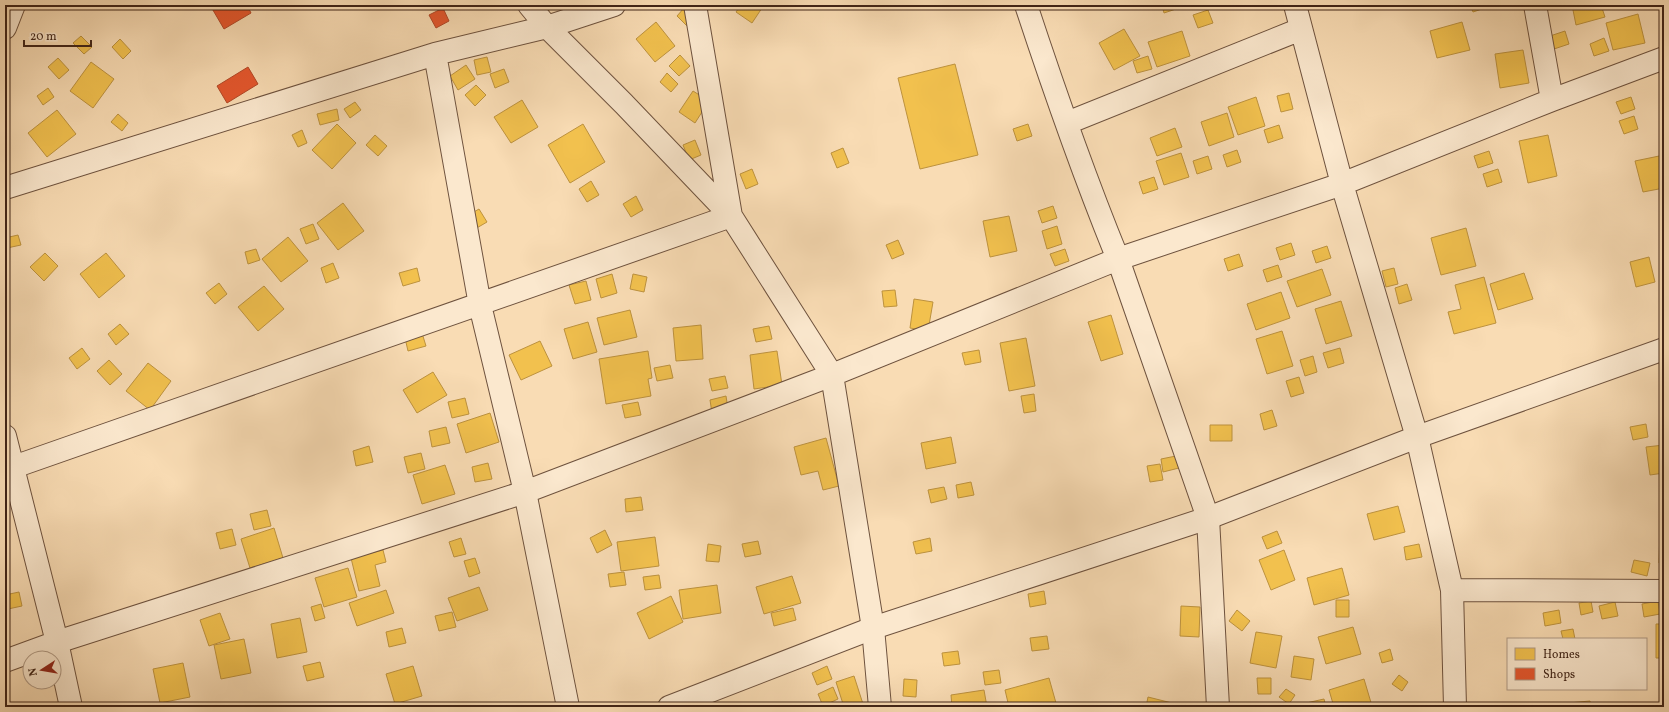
<svg xmlns="http://www.w3.org/2000/svg" width="1669" height="712" viewBox="0 0 1669 712" font-family="Vollkorn,serif">
<style>
.homes{fill:#f2c14e;stroke:#bd923e}
.shops{fill:#e4572e;stroke:#b34827}
.lines{fill:none;stroke-linecap:round;stroke-linejoin:round}
.minor-casing{stroke:#6e523e;stroke-width:24}
.tertiary-casing{stroke:#6e523e;stroke-width:24}
.minor{stroke:#fbe8ce;stroke-width:22}
.tertiary{stroke:#fbe8ce;stroke-width:22}
</style>
<rect width="100%" height="100%" fill="#f9dcb4"/>
<filter id="stains"><feTurbulence type="fractalNoise" baseFrequency=".005" numOctaves="4"/><feColorMatrix values="0 0 0 0 .2 0 0 0 0 .09 0 0 0 0 .02 0 0 0 .5 -.17"/></filter>
<radialGradient id="worn" r=".72"><stop offset=".6" stop-color="#630" stop-opacity="0"/><stop offset="1" stop-color="#630" stop-opacity=".3"/></radialGradient>
<!-- homes -->
<path class="homes" d="M544 5H560L547 11Z
M741 5H764L752 23 736 12Z
M1162 5H1178L1179 8 1164 13Z
M1470 5H1487L1488 7 1473 12Z
M1572 5H1601L1605 17 1576 25Z
M684 8 695 17 687 26 677 16Z
M1208 10 1213 23 1198 28 1193 15Z
M1638 14 1645 43 1613 50 1606 23Z
M656 22 675 46 655 62 636 39Z
M1462 22 1470 50 1437 58 1430 31Z
M1124 29 1140 56 1114 70 1099 43Z
M1182 31 1190 56 1157 67 1148 42Z
M1565 31 1569 44 1554 49 1550 36Z
M81 36 92 47 84 54 73 43Z
M1604 38 1609 51 1594 56 1590 44Z
M120 39 131 51 123 59 112 47Z
M1523 50 1529 83 1500 88 1495 54Z
M680 55 690 66 679 76 669 66Z
M1148 56 1152 69 1137 73 1133 61Z
M487 57 491 72 477 75 474 60Z
M58 58 69 70 59 79 48 67Z
M91 62 114 79 93 108 70 91Z
M955 64 978 155 920 169 898 78Z
M466 65 475 79 458 90 450 76Z
M504 69 509 82 495 88 490 74Z
M667 73 678 84 671 92 660 82Z
M476 85 486 95 475 106 465 95Z
M48 88 54 97 43 105 37 96Z
M693 91 709 101 695 123 679 112Z
M1289 93 1293 109 1281 112 1277 96Z
M1256 97 1265 126 1238 135 1228 107Z
M1631 97 1635 109 1621 114 1616 102Z
M522 100 538 127 511 143 494 117Z
M355 102 361 110 350 118 344 109Z
M337 109 339 120 320 125 317 114Z
M57 110 76 134 47 157 28 133Z
M1227 113 1234 137 1209 146 1201 122Z
M118 114 128 123 122 131 111 122Z
M1634 116 1638 129 1624 134 1619 121Z
M337 124 356 143 332 169 312 150Z
M583 124 605 162 570 183 548 145Z
M1028 124 1032 136 1017 141 1013 129Z
M1279 125 1283 138 1268 143 1264 130Z
M1175 128 1182 147 1157 156 1150 138Z
M302 130 307 143 298 147 292 135Z
M375 135 387 146 378 156 366 145Z
M1548 135 1557 176 1528 183 1519 141Z
M695 140 701 155 689 160 683 145Z
M843 148 849 163 837 168 831 153Z
M1237 150 1241 162 1227 167 1223 155Z
M1489 151 1493 163 1478 168 1474 156Z
M1181 153 1189 177 1164 185 1156 161Z
M1664 155V188L1643 192 1635 161Z
M1208 156 1212 169 1197 174 1193 161Z
M752 169 758 184 746 189 740 174Z
M1498 169 1502 182 1487 187 1483 174Z
M1154 177 1158 189 1143 194 1139 182Z
M591 181 599 195 587 202 579 189Z
M636 196 643 210 631 217 623 204Z
M343 203 364 231 338 250 317 223Z
M1053 206 1057 218 1042 223 1038 211Z
M479 209 487 222 475 229 467 216Z
M1009 216 1017 251 990 257 983 221Z
M313 224 319 239 306 244 300 229Z
M1057 226 1062 244 1047 249 1042 231Z
M1466 228 1476 266 1441 275 1431 238Z
M18 235 21 245 7 248 5 238Z
M288 237 308 261 281 282 262 259Z
M898 240 904 254 892 259 886 245Z
M1291 243 1295 255 1280 260 1276 248Z
M1327 246 1331 258 1316 263 1312 251Z
M256 249 260 260 248 264 245 252Z
M1065 249 1069 261 1055 266 1050 254Z
M45 253 58 266 44 281 30 267Z
M106 253 125 276 99 298 80 274Z
M1239 254 1243 266 1228 271 1224 259Z
M1649 257 1655 282 1636 287 1630 262Z
M333 263 339 278 326 283 321 268Z
M1278 265 1282 277 1267 282 1263 270Z
M417 268 420 281 403 286 399 273Z
M1394 268 1398 284 1386 287 1382 271Z
M1322 269 1331 295 1297 307 1287 281Z
M1524 273 1533 299 1498 310 1490 284Z
M612 274 617 293 601 298 596 279Z
M633 274 647 277 644 292 630 289Z
M1484 277 1496 323 1454 334 1448 312 1461 309 1455 285Z
M586 281 591 300 575 304 569 285Z
M219 283 227 294 215 304 206 293Z
M1407 284 1412 300 1399 304 1395 288Z
M264 286 284 309 258 331 238 307Z
M895 290 897 306 884 307 882 291Z
M1281 292 1290 318 1256 330 1247 304Z
M914 299 933 302 928 331 910 328Z
M1341 301 1352 336 1326 344 1315 309Z
M630 310 637 337 604 345 597 318Z
M1111 315 1123 354 1101 361 1088 322Z
M588 322 597 352 573 359 564 329Z
M120 324 129 334 116 345 108 334Z
M701 325 703 359 676 361 673 328Z
M769 326 772 339 756 342 753 329Z
M1282 331 1293 366 1267 374 1256 339Z
M422 333 426 346 408 351 405 338Z
M1026 338 1035 386 1009 391 1000 343Z
M540 341 552 366 521 380 509 355Z
M82 348 90 359 77 369 69 358Z
M1340 348 1344 363 1328 368 1323 353Z
M979 350 981 362 965 365 962 353Z
M648 351 652 378 648 379 651 396 606 404 599 359Z
M777 351 782 385 754 389 750 355Z
M1313 356 1317 372 1305 376 1300 360Z
M109 360 122 374 110 385 97 371Z
M148 363 171 381 150 410 126 391Z
M670 365 673 378 657 381 654 368Z
M433 372 447 395 417 413 403 390Z
M725 376 728 388 712 391 709 379Z
M1299 377 1304 393 1291 397 1286 381Z
M1034 394 1036 411 1024 413 1021 396Z
M726 396 728 409 712 413 710 400Z
M465 398 469 414 452 418 448 402Z
M638 402 641 415 625 418 622 405Z
M1272 410 1277 426 1264 430 1260 414Z
M490 413 499 442 466 453 457 424Z
M1646 424 1648 437 1633 440 1630 427Z
M1210 425H1232V441H1210Z
M446 427 450 443 432 447 429 431Z
M951 437 956 463 926 469 921 443Z
M826 438 839 486 823 490 818 471 801 475 794 447Z
M1664 445V473L1650 475 1646 447Z
M369 446 373 462 356 466 353 451Z
M421 453 425 469 408 473 404 457Z
M1176 456 1179 468 1163 472 1161 459Z
M488 463 492 479 475 482 472 467Z
M1160 464 1163 480 1150 482 1147 466Z
M445 465 455 494 422 504 413 475Z
M971 482 974 495 958 498 956 485Z
M944 487 947 499 931 503 928 490Z
M641 497 643 510 626 512 625 499Z
M1398 506 1405 532 1374 540 1367 514Z
M267 510 271 526 254 530 250 514Z
M274 528 283 558 250 568 241 539Z
M232 529 236 545 220 549 216 533Z
M1660 529H1664V563H1659Z
M605 530 612 545 597 553 590 538Z
M1277 531 1282 543 1267 549 1262 537Z
M655 537 659 566 621 571 617 542Z
M461 538 466 554 454 557 449 542Z
M930 538 932 551 916 554 913 542Z
M758 541 761 554 745 557 742 544Z
M708 544 721 546 719 562 706 561Z
M1419 544 1422 557 1406 560 1404 547Z
M383 550 386 562 375 565 380 586 359 591 351 558Z
M1284 550 1295 580 1271 590 1259 560Z
M475 558 480 573 469 577 464 561Z
M1634 560 1650 563 1647 576 1631 572Z
M348 568 357 597 324 607 315 578Z
M1342 568 1349 595 1314 605 1307 578Z
M624 572 626 585 610 587 608 574Z
M659 575 661 588 645 590 643 577Z
M792 576 801 603 764 614 756 587Z
M717 585 721 613 683 619 679 590Z
M479 587 488 610 457 621 448 598Z
M386 590 394 613 357 626 349 603Z
M1044 591 1046 604 1030 607 1028 594Z
M19 592 22 606 8 609 5 595Z
M671 596 683 622 649 639 637 613Z
M1336 600H1349V617H1336Z
M1591 601 1593 612 1581 615 1579 603Z
M1658 601 1660 614 1644 617 1642 604Z
M1615 602 1618 616 1602 619 1599 606Z
M321 604 325 618 315 621 311 607Z
M1181 606 1200 607 1199 637 1180 636Z
M793 608 796 620 774 626 771 613Z
M1237 610 1250 621 1242 631 1229 621Z
M1559 610 1561 623 1545 626 1543 613Z
M452 612 456 627 439 631 435 616Z
M220 613 230 639 209 646 200 620Z
M300 618 307 652 277 658 271 624Z
M1656 624H1664V658H1656Z
M1353 627 1361 654 1326 664 1318 637Z
M402 628 406 643 389 647 386 632Z
M1573 629 1575 639H1563L1561 631Z
M1256 632 1282 636 1276 668 1250 663Z
M1047 636 1049 649 1032 651 1030 638Z
M244 639 251 673 221 679 214 645Z
M1390 649 1393 660 1382 663 1379 653Z
M958 651 960 664 944 666 942 653Z
M1294 656 1314 659 1311 680 1291 677Z
M320 662 324 677 307 681 303 666Z
M183 663 190 697 160 703 153 669Z
M413 666 422 696 395 704 386 674Z
M827 666 832 679 817 685 812 673Z
M999 670 1001 683 985 685 983 672Z
M1399 675 1408 682 1402 691 1392 684Z
M854 676 863 704 854 707H844L836 682Z
M1049 678 1056 703 1043 707H1009L1005 690Z
M1257 678H1271V694H1258Z
M904 679 917 680 916 697 903 696Z
M1364 679 1372 706 1334 707 1329 690Z
M833 687 838 699 823 706 818 694Z
M1286 689 1295 695 1289 704 1279 697Z
M984 690 987 707H952L951 695Z
M1148 697 1180 705 1179 707H1146Z
M1324 699 1326 707H1293V706Z
M1590 701 1591 707H1547V705Z"/>
<!-- shops -->
<path class="shops" d="M210 5H247L251 13 224 29Z
M443 8 449 21 436 28 429 15Z
M248 67 258 84 227 103 217 86Z"/>
<g class="lines">
<defs>
<path id="minor" d="M529 5 547 27 624 104 731 216 832 375 873 628 880 707
M1026 5C1054 90 1084 176 1118 259L1208 518 1218 707
M1295 5 1342 184 1417 437 1452 590 1455 707
M1535 5 1552 100
M5 28 14 5
M435 54 480 305 525 492 568 707
M1067 123 1301 29
M5 188 435 54 547 27 614 5
M5 436 57 642 71 707
M5 470 731 216 695 5
M1452 590 1664 591
M5 661 57 642 525 492 832 375 1118 259 1342 184 1552 100 1664 58"/>
<path id="tertiary" d="M669 707 873 628 1208 518 1417 437 1664 349"/>
</defs>
<!-- minor casing -->
<use href="#minor" class="minor-casing"/>
<!-- tertiary casing -->
<use href="#tertiary" class="tertiary-casing"/>
<!-- minor -->
<use href="#minor" class="minor"/>
<!-- tertiary -->
<use href="#tertiary" class="tertiary"/>
</g>
<!-- margin -->
<rect width="1669" height="712" fill="none" stroke="#f9dcb4" stroke-width="20"/>
<rect x="6" y="6" width="1657" height="700" fill="none" stroke="#402417" stroke-width="2"/>
<rect x="10" y="10" width="1649" height="692" fill="none" stroke="#402417"/>
<!-- legend -->
<rect x="1507" y="638" width="140" height="52" fill="#fbe8ce" stroke="#b09a85"/>
<rect x="1515" y="648" width="20" height="12" fill="#f2c14e" stroke="#b09a85"/>
<text x="1543" y="658" font-size="12" fill="#402417">Homes</text>
<rect x="1515" y="668" width="20" height="12" fill="#e4572e" stroke="#b09a85"/>
<text x="1543" y="678" font-size="12" fill="#402417">Shops</text>
<!-- north arrow -->
<g transform="translate(42 670) rotate(258)"><circle r="19" fill="#fbe8ce" stroke="#b09a85"/>
<path d="M0-3L7 15L0 10L-7 15Z" fill="#8f2418"/>
<text y="-6" font-size="11" font-weight="bold" text-anchor="middle" fill="#402417">N</text>
</g>
<!-- scale -->
<path d="M24 40v6h67v-6" fill="none" stroke="#402417" stroke-width="2"/>
<text x="30" y="40" font-size="12" fill="#402417" stroke="#fbe8ce" stroke-width="3" paint-order="stroke">20 m</text>
<rect width="100%" height="100%" filter="url(#stains)"/>
<rect width="100%" height="100%" fill="url(#worn)"/>
</svg>
